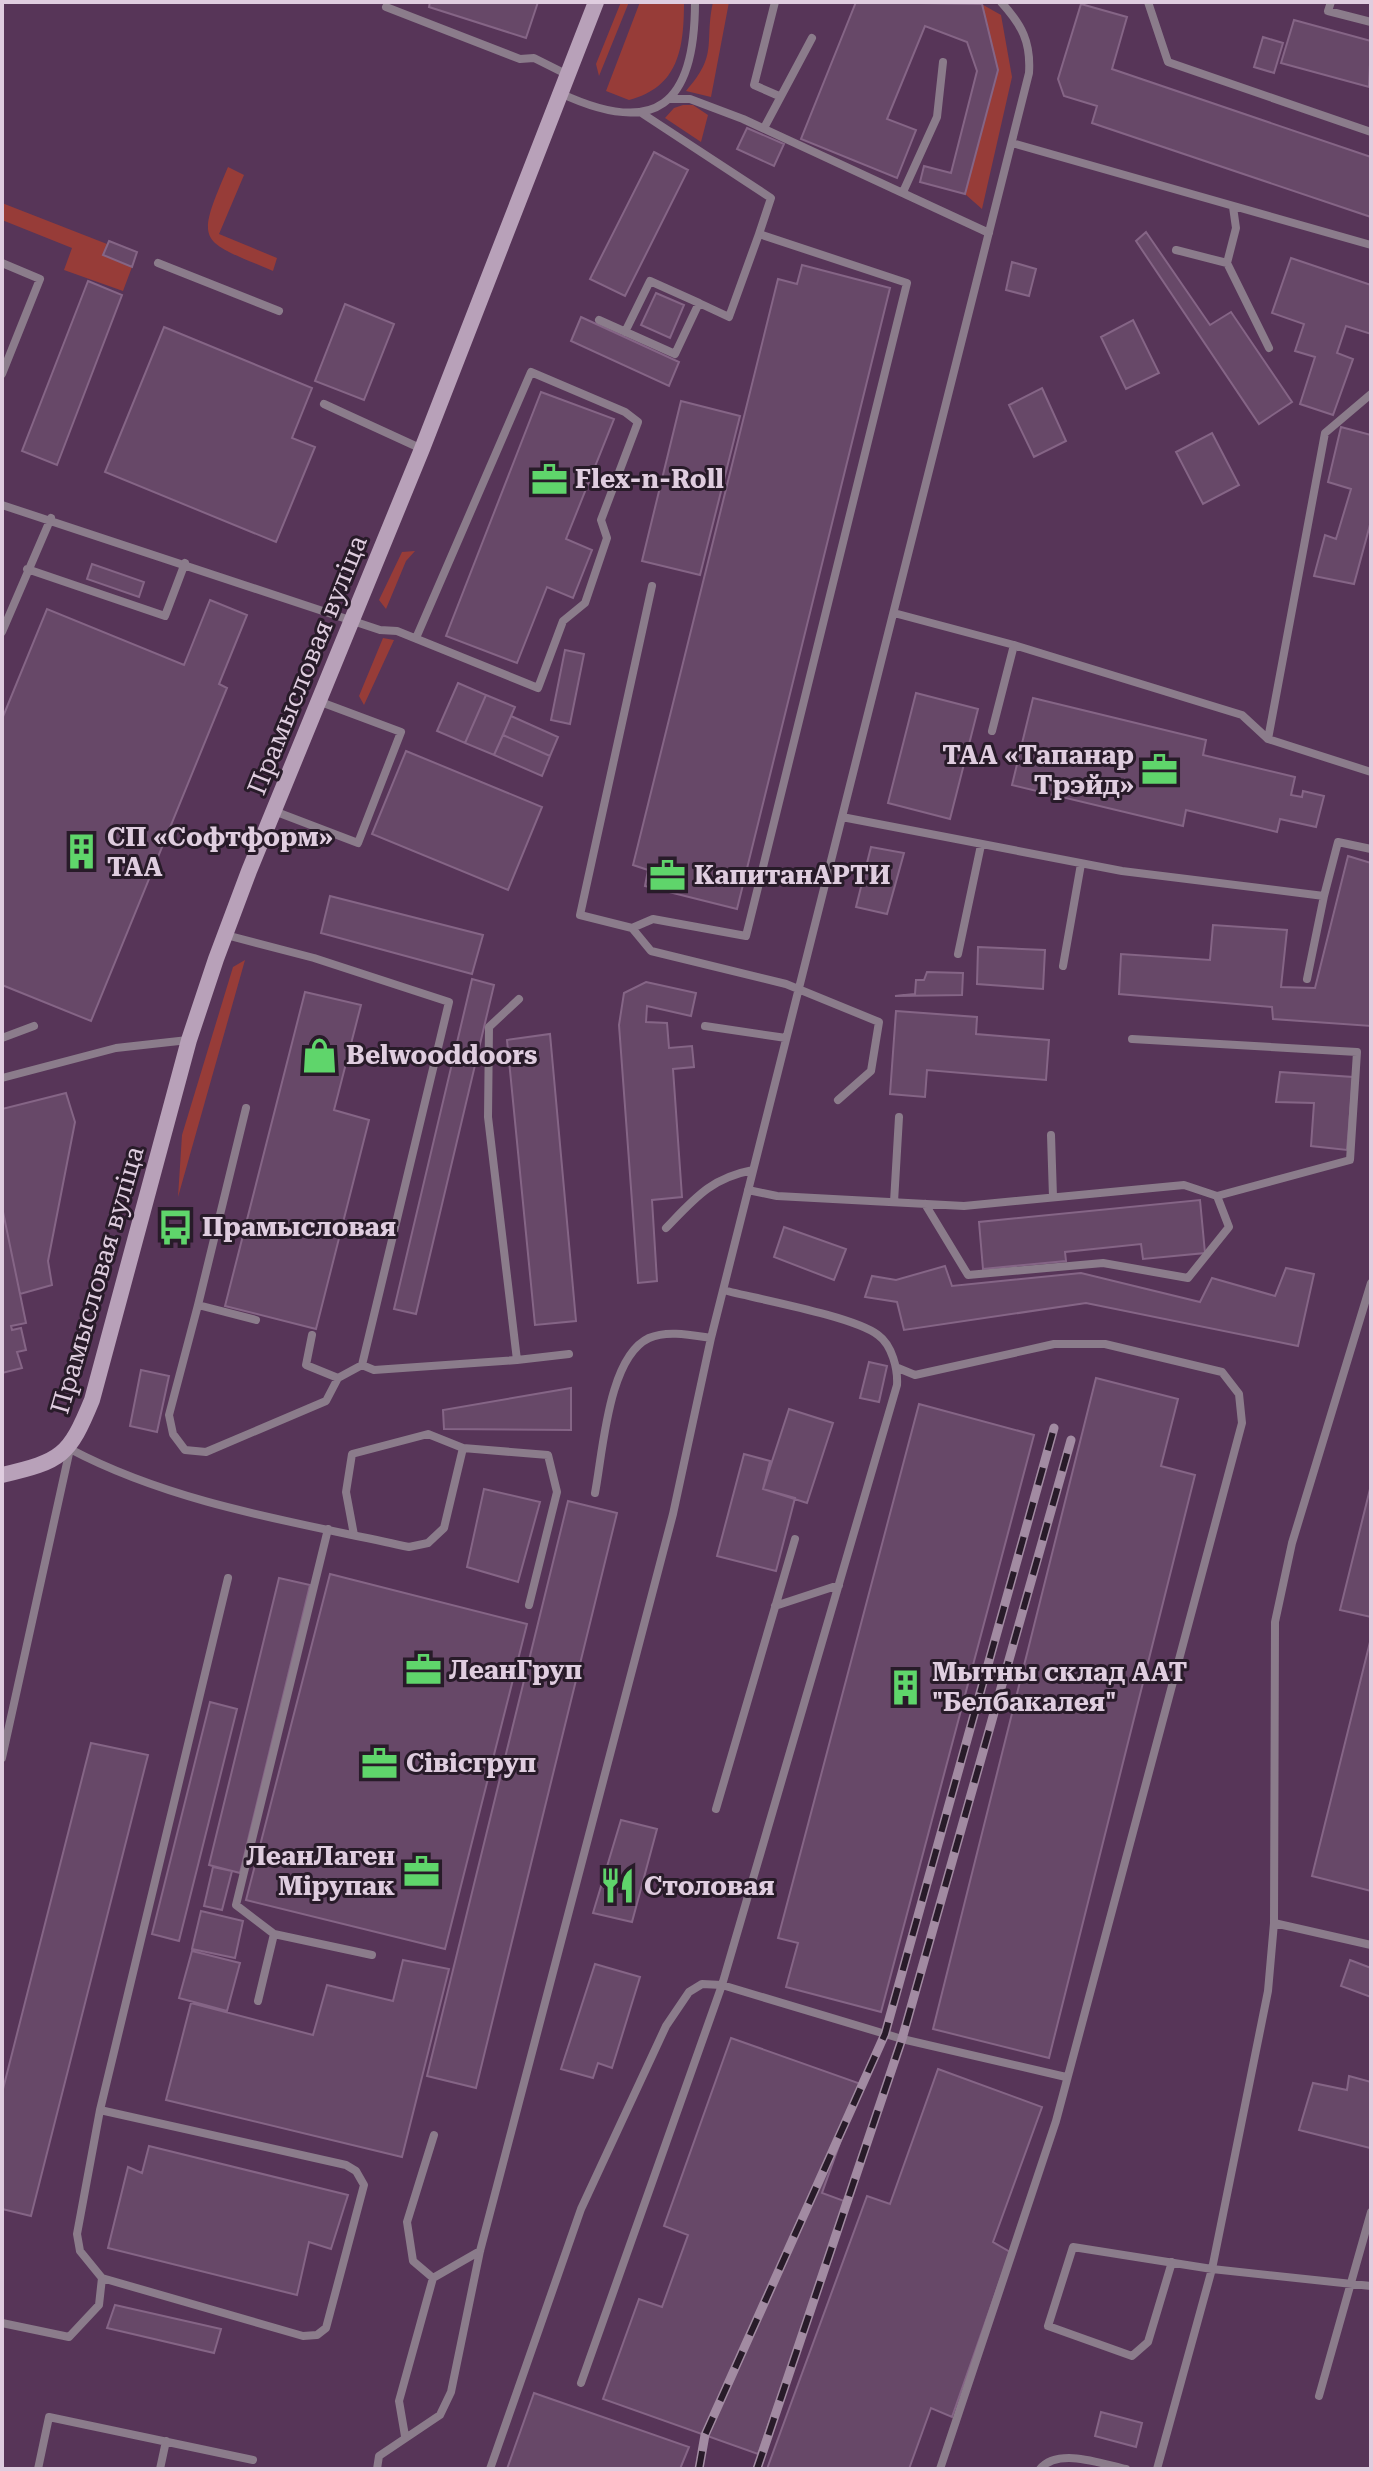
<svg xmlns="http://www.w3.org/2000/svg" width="1373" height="2471" viewBox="0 0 1373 2471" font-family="'Roboto Serif',serif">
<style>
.built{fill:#573558}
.green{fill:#973c38}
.building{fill:#674868;stroke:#856586;stroke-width:2}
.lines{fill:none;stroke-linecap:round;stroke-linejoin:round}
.lane{stroke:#8b7c8b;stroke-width:8}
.secondary{stroke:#b8a1b9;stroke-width:16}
.rail-casing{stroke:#a28ba2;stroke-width:9}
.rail{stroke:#281b29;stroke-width:6;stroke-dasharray:18;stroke-linecap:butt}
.labels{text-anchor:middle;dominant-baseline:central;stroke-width:6;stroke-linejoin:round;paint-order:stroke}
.poi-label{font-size:26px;font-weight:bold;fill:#dfcddf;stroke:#281b29;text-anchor:start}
.street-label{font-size:26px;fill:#dfcddf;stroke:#281b29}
</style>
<rect width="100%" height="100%" fill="#4a2d4b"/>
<!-- built -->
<path class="built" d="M2 2H1371V2469H2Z"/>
<!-- green -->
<path class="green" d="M621 2H629L599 76 596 64Z
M640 2H684C684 48 679 87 629 100L606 91Z
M713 2H729L711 97 686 91C719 54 704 43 713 2Z
M978 2 1001 15 1012 77 982 209 965 194 998 70 982 4Z
M683 105H693L708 115 701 142 665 118 674 108Z
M228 167 244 175 219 234 277 258 273 271C198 239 195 245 228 167Z
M2 203 107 244 103 255 132 267 123 291 64 270 72 248 2 220Z
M415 551 406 561 386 609 379 600 402 552Z
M383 638 394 640 364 705 359 696Z
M245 960 178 1197 182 1135 233 967Z"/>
<!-- building -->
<path class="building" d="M430 2H538L526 38 429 7Z
M856 2 982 4 998 70 965 194 920 182 924 166 951 173 977 71 967 42 925 26 887 119 916 130 897 178 801 139Z
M1081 4 1127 17 1112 69 1371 157V217L1092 123 1097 106 1064 96 1058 79Z
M1294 20 1371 41 1369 87 1281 63Z
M1263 37 1283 43 1274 73 1254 67Z
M747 128 784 144 774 166 737 149Z
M654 152 688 170 625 296 590 279Z
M1146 232 1210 325 1231 312 1292 402 1259 424 1136 241Z
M109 241 137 252 132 267 103 255Z
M1291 258 1371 285V334L1346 326 1337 353 1353 359 1333 415 1300 404 1315 357 1295 351 1304 324 1272 313Z
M1012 262 1036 269 1029 296 1006 290Z
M802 265 890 288 737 909 645 886 648 870 633 865 778 279 797 284Z
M88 281 122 295 57 465 22 451Z
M656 293 684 305 670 338 641 325Z
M345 304 394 324 364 400 315 381Z
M581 317 679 362 669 386 571 341Z
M1133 320 1159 373 1126 389 1101 337Z
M164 327 312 388 292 438 315 447 276 542 105 472Z
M1042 388 1066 441 1034 457 1009 405Z
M541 392 614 419 566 539 592 550 573 598 547 587 517 663 446 636Z
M681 401 740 416 700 575 642 561Z
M1341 427 1371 435V521L1354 584 1314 576 1325 535 1336 539 1351 489 1328 482Z
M1212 433 1239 485 1203 504 1176 452Z
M92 564 144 582 139 597 87 579Z
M210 600 247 615 219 684 227 688 91 1021 2 985V719L47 609 184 665Z
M565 650 584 654 570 724 551 720Z
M458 683 486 695 465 743 437 731Z
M916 693 978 709 950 819 888 803Z
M486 695 515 707 494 755 465 743Z
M1033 698 1206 740 1203 755 1295 777 1291 795 1302 797 1303 791 1324 796 1316 827 1280 819 1277 832 1186 810 1183 826 1012 785Z
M511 716 558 737 550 756 503 735Z
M503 735 550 756 542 776 494 755Z
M406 751 542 807 508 890 372 834Z
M871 847 904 853 887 914 856 907Z
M1348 856 1371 863V1026L1273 1019 1272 1007 1119 994 1121 954 1210 960 1213 925 1287 930 1281 987 1315 988Z
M330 896 483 935 472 974 321 933Z
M978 947 1045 950 1043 989 977 984Z
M927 972 963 973 962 995 895 996 915 994 916 980H924Z
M472 979 494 985 416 1314 394 1309Z
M646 982 696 993 691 1016 647 1006 646 1022 667 1023 669 1048 692 1046 694 1067 673 1069 682 1197 652 1200 657 1281 638 1283 619 1025 624 993Z
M305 992 361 1005 334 1110 369 1120 316 1329 225 1306Z
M896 1011 977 1017 976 1034 1049 1040 1046 1080 927 1070 925 1097 890 1094Z
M550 1034 576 1321 535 1325 507 1040Z
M1280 1072 1353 1077 1347 1150 1311 1146 1314 1103 1276 1102Z
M66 1093 75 1122 48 1261 52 1285 20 1294 2 1207V1109Z
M1200 1200 1205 1253 1143 1259 1141 1244 1065 1252 1066 1261 983 1269 979 1222Z
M2 1207 26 1323 11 1326 12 1330 21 1328 26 1350 17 1352 22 1368 2 1373Z
M784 1227 846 1249 834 1280 774 1257Z
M945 1266 952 1286 1081 1273 1200 1302 1212 1278 1275 1296 1286 1268 1314 1274 1298 1346 1086 1303 904 1330 897 1302 865 1297 872 1276 896 1280Z
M869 1362 887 1366 879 1402 860 1398Z
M141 1370 169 1376 157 1432 130 1426Z
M1096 1378 1178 1399 1161 1466 1195 1475 1049 2058 933 2029Z
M571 1388V1430L444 1429 443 1410Z
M919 1404 1034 1435 881 2012 786 1987 798 1943 778 1938Z
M789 1409 833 1423 807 1503 763 1489Z
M744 1454 770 1461 763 1489 795 1498 776 1571 717 1556Z
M1371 1485V1617L1340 1610Z
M484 1489 540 1502 518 1582 467 1567Z
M568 1501 617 1513 476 2088 427 2076Z
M330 1574 527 1624 445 1949 246 1900Z
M279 1578 310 1585 240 1873 209 1865Z
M1371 1638V1891L1312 1876Z
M210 1702 237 1709 179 1941 152 1934Z
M91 1743 148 1755 31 2216 2 2209V2093Z
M621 1820 657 1829 632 1922 593 1913Z
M213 1867 232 1871 222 1910 204 1906Z
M201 1911 243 1921 235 1958 192 1949Z
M192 1951 240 1963 227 2011 179 1998Z
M403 1960 449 1969 402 2157 166 2100 191 2003 313 2035 327 1985 393 2001Z
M1350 1960 1371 1968V1997L1341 1986Z
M595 1964 640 1977 612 2068 598 2063 593 2078 561 2069Z
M731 2038 861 2084 822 2193 847 2202 758 2454 603 2399 639 2299 662 2307 688 2235 664 2226Z
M938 2069 1042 2107 993 2242 1010 2252 952 2417 931 2408 909 2469H767L867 2196 890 2204Z
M1349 2076 1371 2082 1370 2148 1299 2130 1313 2083 1347 2090Z
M149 2146 348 2195 331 2249 309 2242 297 2295 108 2248 128 2167 142 2173Z
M115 2305 221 2329 214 2353 107 2328Z
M534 2393 689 2447 680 2469H507Z
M1101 2412 1142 2423 1136 2447 1095 2436Z"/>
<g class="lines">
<!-- lane -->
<path class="lane" d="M775 2 754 85 779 96
M1148 2 1168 62 1371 132
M1331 2 1328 11 1371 22
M386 7 520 59 534 58 566 74
M560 93C656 138 695 105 695 2
M669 99H690L743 119 989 233
M643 114 771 198 759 234 907 283 746 936 653 919 632 928 580 915 652 586
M764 128 812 38
M1012 143 1371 245
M903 192 937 117 943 62
M1233 207 1236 228 1227 263 1269 348
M1176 250 1227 263
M2 263 40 279 2 374
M158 263 279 311
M599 320 675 354 699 303 729 317 759 234
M625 332 650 281 699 303
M324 404 422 449
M2 505 380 630 397 631 538 688 563 621 585 603 607 538 601 520 638 422 625 412 531 372 416 638
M27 569 165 616 185 563
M894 613 1014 645 1242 715 1268 739 1371 772
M2 632 51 518
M992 731 1014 645
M1268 739 1325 433 1371 394
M274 811 358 843 401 732 318 701
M842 817 1122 871 1324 896 1338 842 1371 849
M632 928 651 951 786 984 879 1022 871 1071 838 1100
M226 935 314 958 449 1002 362 1365 374 1370 517 1360 488 1117 489 1027 519 999
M958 954 981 845
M1063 966 1081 864
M1307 979 1324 896
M705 1026 786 1038
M2 1038 34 1026
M1132 1039 1357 1052 1350 1160 1217 1196
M2 1078 116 1048 188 1040
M246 1108 198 1305 256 1320
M1051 1135 1053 1197
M748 1190 777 1196 964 1206 1184 1185 1217 1196 1229 1227 1188 1278 1103 1263 968 1275 925 1204
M894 1202 899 1117
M666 1228C695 1198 711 1178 753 1170
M198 1305 169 1415 173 1434 185 1450 206 1452 326 1401 338 1378
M312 1335 306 1365 338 1378 362 1365
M517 1360 569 1354
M898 1368 915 1375 1054 1344H1105L1222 1372 1239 1394 1242 1423 1056 2121 940 2469
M595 1493C603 1452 608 1357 649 1338 667 1330 691 1335 711 1338
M328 1529 236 1905 274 1934 372 1955
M354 1535 346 1492 352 1454 428 1434 463 1448
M775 1606 839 1585
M2 1758 70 1449C174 1504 295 1522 409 1547L428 1543 444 1528 463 1448 548 1455 557 1492 529 1605
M716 1809 795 1539
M1274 1923 1371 1945
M258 2001 274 1934
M100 2110 346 2165 356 2171 364 2185 326 2328 317 2335 303 2336 102 2278
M434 2135 407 2222 413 2261 433 2278 480 2251
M1172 2262 1148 2342 1132 2356 1048 2326 1073 2247 1212 2269 1371 2286
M2 2323 69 2337 99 2305 102 2278 80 2251 77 2234 100 2110 228 1578
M581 2383 722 1985 897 1385C898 1369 892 1345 878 1335 853 1316 757 1299 723 1290
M1319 2396 1371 2212
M405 2436 399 2401 433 2278
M38 2469 49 2417 253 2460
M160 2469 166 2441
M377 2469 379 2456 440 2415 451 2392 480 2251 673 1514 711 1338 1029 73C1031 42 1022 25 1001 2
M490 2469 581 2209 666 2026 689 1992 702 1984 722 1985 902 2039 1066 2077
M1040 2469C1058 2447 1103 2464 1126 2469
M1157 2469 1212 2269 1268 1991 1274 1923 1275 1622 1292 1543 1371 1283"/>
<!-- secondary -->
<path class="secondary" d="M2 1475C62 1461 69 1456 92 1400L189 1040 216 959 249 871 422 449 596 2"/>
<defs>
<path id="rail" d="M699 2469 705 2435 885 2034 1054 1428
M757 2469 902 2039 1071 1440"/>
</defs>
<!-- rail casing -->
<use href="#rail" class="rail-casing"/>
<!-- rail -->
<use href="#rail" class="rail"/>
</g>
<!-- icons -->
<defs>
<symbol id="office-bare" viewBox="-9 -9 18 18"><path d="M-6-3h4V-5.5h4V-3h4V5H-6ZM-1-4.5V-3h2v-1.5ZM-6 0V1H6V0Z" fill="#5fd56b" stroke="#281b29" stroke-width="2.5" paint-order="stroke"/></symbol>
<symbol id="building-bare" viewBox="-9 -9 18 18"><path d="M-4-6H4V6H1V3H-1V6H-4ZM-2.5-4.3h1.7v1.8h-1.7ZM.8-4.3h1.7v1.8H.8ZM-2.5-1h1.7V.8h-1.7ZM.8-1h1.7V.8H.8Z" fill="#5fd56b" stroke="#281b29" stroke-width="2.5" paint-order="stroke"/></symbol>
<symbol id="shop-bare" viewBox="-9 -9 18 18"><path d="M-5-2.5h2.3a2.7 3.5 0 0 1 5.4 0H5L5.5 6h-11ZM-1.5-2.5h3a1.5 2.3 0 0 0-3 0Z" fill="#5fd56b" stroke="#281b29" stroke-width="2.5" paint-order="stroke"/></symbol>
<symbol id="bus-bare" viewBox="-9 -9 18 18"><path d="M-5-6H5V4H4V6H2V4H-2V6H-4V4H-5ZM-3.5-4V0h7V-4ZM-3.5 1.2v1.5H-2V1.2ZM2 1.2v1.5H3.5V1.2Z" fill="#5fd56b" stroke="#281b29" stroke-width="2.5" paint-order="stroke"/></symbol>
<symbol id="restaurant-bare" viewBox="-9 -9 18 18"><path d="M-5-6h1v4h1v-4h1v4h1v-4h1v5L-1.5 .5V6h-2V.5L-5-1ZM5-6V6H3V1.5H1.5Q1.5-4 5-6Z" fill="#5fd56b" stroke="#281b29" stroke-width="2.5" paint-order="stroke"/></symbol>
</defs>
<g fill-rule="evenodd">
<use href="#office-bare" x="524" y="454" width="51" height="51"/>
<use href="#office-bare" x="1134" y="744" width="51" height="51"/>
<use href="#building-bare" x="56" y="826" width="51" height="51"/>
<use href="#office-bare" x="642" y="850" width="51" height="51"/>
<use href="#shop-bare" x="294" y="1030" width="51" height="51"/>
<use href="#bus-bare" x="150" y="1202" width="51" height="51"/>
<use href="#office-bare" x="398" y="1644" width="51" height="51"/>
<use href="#building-bare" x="880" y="1662" width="51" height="51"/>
<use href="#office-bare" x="354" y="1738" width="51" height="51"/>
<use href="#office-bare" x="396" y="1846" width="51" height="51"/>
<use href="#restaurant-bare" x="592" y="1860" width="51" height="51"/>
</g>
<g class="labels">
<!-- poi labels -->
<g class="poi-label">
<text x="575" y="479">Flex-n-Roll</text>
<text x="1134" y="755" text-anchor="end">ТАА «Тапанар<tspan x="1134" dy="30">Трэйд»</tspan></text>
<text x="107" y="837">СП «Софтформ»<tspan x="107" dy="30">ТАА</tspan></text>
<text x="694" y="875">КапитанАРТИ</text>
<text x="346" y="1055">Belwooddoors</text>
<text x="202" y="1227">Прамысловая</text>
<text x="449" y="1670">ЛеанГруп</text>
<text x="932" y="1672">Мытны склад ААТ<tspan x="932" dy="30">"Белбакалея"</tspan></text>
<text x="406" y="1763">Сівісгруп</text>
<text x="395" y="1856" text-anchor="end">ЛеанЛаген<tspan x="395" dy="30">Мірупак</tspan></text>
<text x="644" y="1886">Столовая</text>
</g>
<!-- street labels -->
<g class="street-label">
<text transform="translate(307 665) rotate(-68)">Прамысловая вуліца</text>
<text transform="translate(97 1280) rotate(-74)">Прамысловая вуліца</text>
</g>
</g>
<!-- border -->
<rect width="1373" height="2471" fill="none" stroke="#dfcddf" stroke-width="8"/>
</svg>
